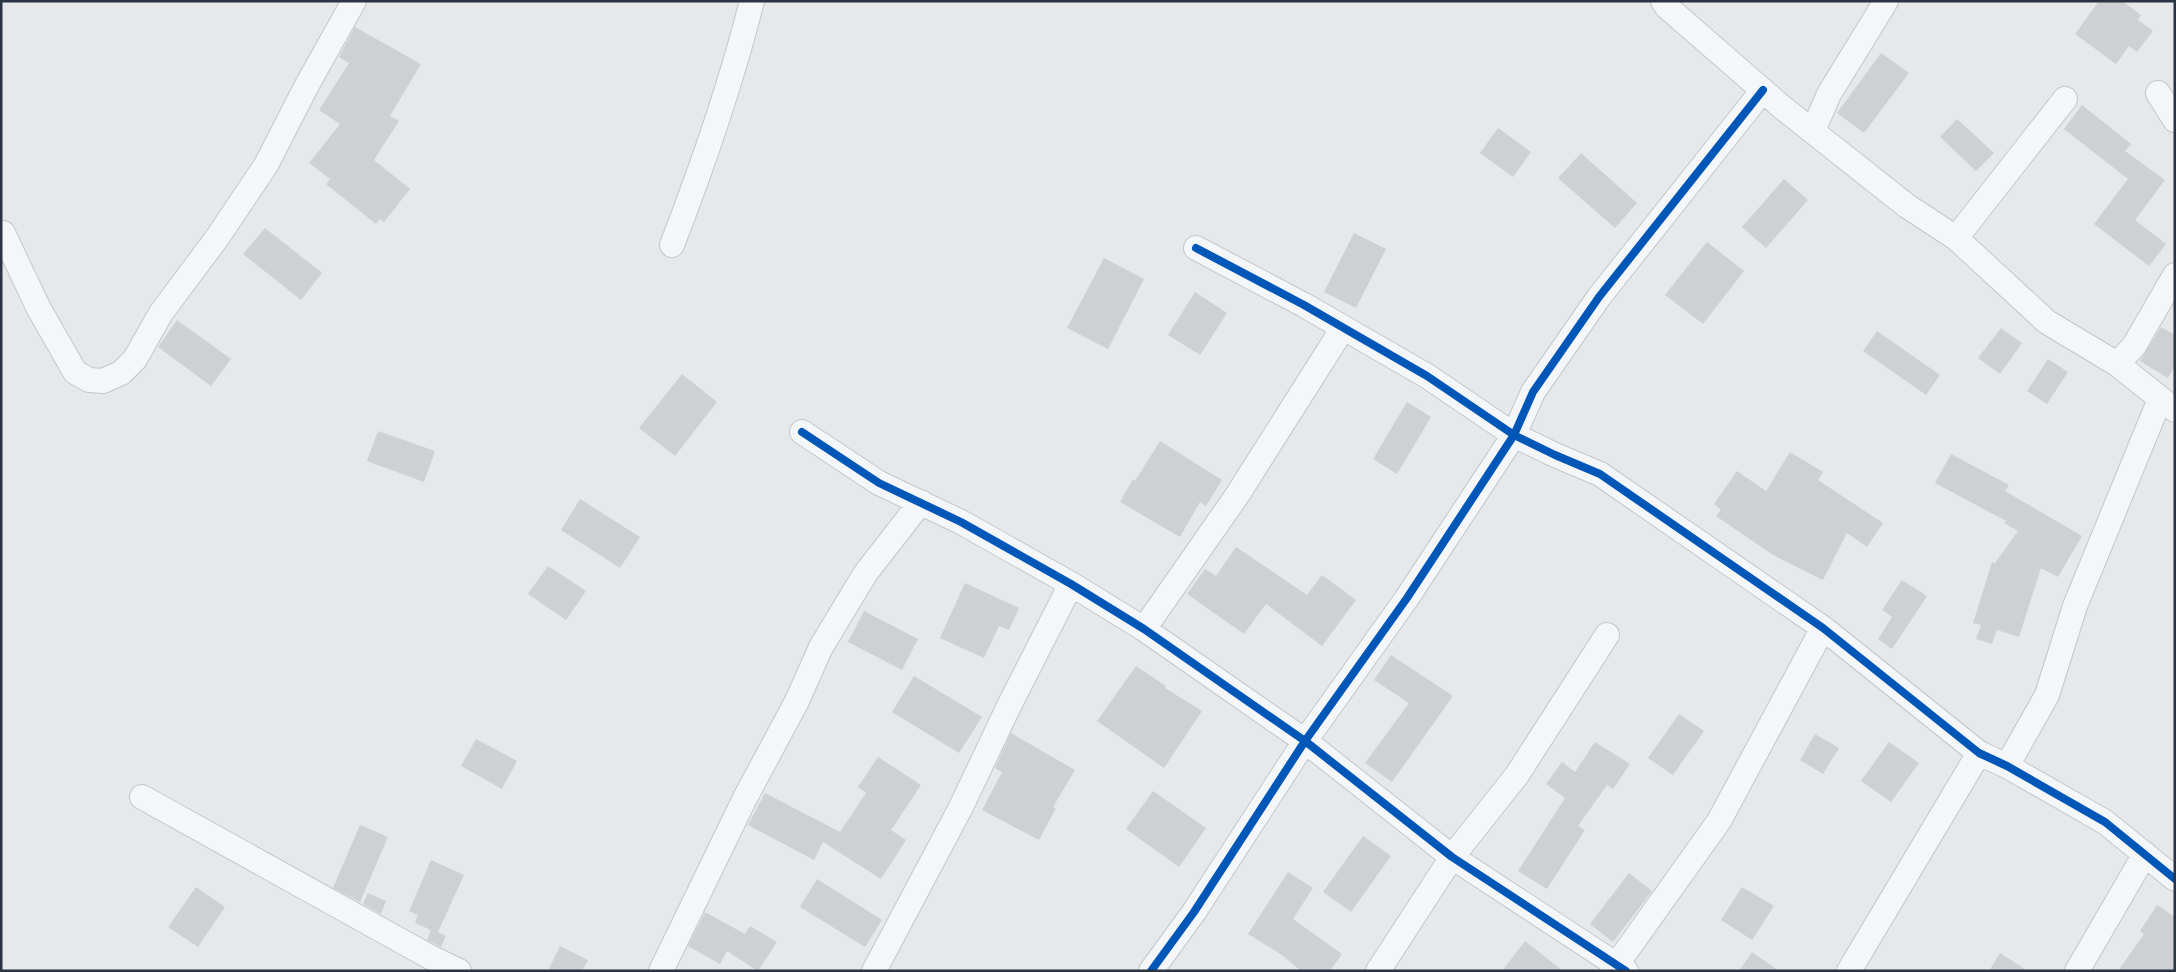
<svg xmlns="http://www.w3.org/2000/svg" width="2176" height="972" viewBox="0 0 2176 972" font-family="'Varela Round',sans-serif">
<style>
.building{fill:#ced0d3}
.lines{fill:none;stroke-linecap:round;stroke-linejoin:round}
.minor-casing{stroke:#c4c6c8;stroke-width:26}
.minor{stroke:#f5f6f7;stroke-width:24}
.cycleway-casing{stroke:#f4f6f9;stroke-width:11}
.cycleway{stroke:#0057b8;stroke-width:8}
</style>
<rect width="100%" height="100%" fill="#e6e8ea"/>
<!-- building -->
<path class="building" d="M2099 1H2122L2141 15 2138 20 2153 31 2137 52 2129 46 2116 64 2075 34Z
M355 27 421 64 390 116 399 121 374 160 410 189 384 222 380 219 376 224 326 184 330 179 309 163 340 124 319 110 349 63 339 57Z
M1881 53 1909 73 1864 133 1837 113Z
M2082 105 2131 144 2125 151 2165 180 2135 220 2166 244 2149 266 2094 224 2128 179 2064 129Z
M1957 119 1994 153 1976 171 1940 137Z
M1498 128 1531 152 1513 177 1480 153Z
M1581 153 1637 203 1615 228 1558 178Z
M1784 179 1808 200 1766 248 1742 227Z
M265 228 322 273 301 300 243 254Z
M1354 233 1386 249 1356 308 1324 292Z
M1707 242 1744 271 1703 324 1665 295Z
M1104 258 1144 279 1108 349 1067 328Z
M1195 292 1227 313 1200 355 1168 335Z
M177 320 231 359 211 386 158 347Z
M2161 327 2175 335V366L2168 378 2140 361Z
M2001 328 2022 343 2000 374 1978 358Z
M1877 331 1940 375 1926 395 1863 351Z
M2048 359 2068 372 2047 404 2027 391Z
M682 374 717 402 675 456 639 428Z
M1407 402 1431 417 1397 474 1373 459Z
M378 431 435 451 424 482 367 461Z
M1160 441 1222 480 1206 506 1200 502 1180 537 1120 502 1133 479 1135 481Z
M1790 452 1823 472 1818 480 1883 523 1867 547 1847 533 1823 580 1773 555 1716 516 1721 510 1714 504 1737 471 1766 491Z
M1951 454 2009 485 2005 491 2082 536 2058 577 2041 568 2019 637 1997 630 1992 644 1976 639 1981 625 1973 623 1992 562 1995 563 2018 531 2004 523 2006 521 1935 483Z
M580 499 640 537 620 568 561 530Z
M1236 547 1307 595 1322 575 1356 600 1322 646 1266 604 1244 634 1187 594 1205 569 1216 576Z
M548 566 586 591 566 620 528 594Z
M1902 580 1927 596 1892 649 1878 639 1892 617 1882 610Z
M965 583 1019 608 1009 630 999 626 984 658 940 638Z
M864 611 918 639 902 670 848 642Z
M1391 655 1453 696 1392 782 1365 763 1409 703 1374 680Z
M1136 666 1166 686 1165 688 1202 711 1164 768 1097 721Z
M914 676 982 717 959 753 892 712Z
M1679 714 1704 731 1673 775 1648 758Z
M1011 733 1075 770 1053 807 1056 808 1039 840 982 810 1002 772 995 768Z
M1815 734 1839 748 1823 774 1800 760Z
M476 739 517 761 502 789 461 766Z
M1595 742 1630 764 1613 789 1607 785 1578 826 1585 830 1547 889 1518 871 1565 798 1546 784 1562 762 1575 772Z
M1889 742 1919 763 1891 802 1861 781Z
M878 757 921 785 891 830 906 840 881 879 823 842 814 860 748 825 765 793 840 832 866 793 858 787Z
M1153 791 1206 828 1179 867 1126 829Z
M360 825 388 837 360 902 333 888Z
M1363 836 1391 856 1351 912 1323 892Z
M431 860 464 875 438 932 446 936 441 947 427 940 431 930 415 923 418 915 409 911Z
M1288 872 1313 888 1293 919 1342 954 1330 971H1301L1282 955 1248 934Z
M1629 873 1652 891 1613 942 1590 924Z
M817 879 882 920 865 947 800 907Z
M196 887 225 907 198 947 168 927Z
M1742 887 1774 906 1752 940 1721 920Z
M368 893 386 901 381 914 363 904Z
M2157 905 2175 917V971H2118L2144 934 2140 931Z
M705 912 745 934 750 926 777 942 758 971 727 951 720 964 688 946Z
M1525 941 1563 971H1502Z
M560 946 588 960 582 971H548Z
M1752 952 1779 971H1739Z
M2000 953 2028 971H1989Z"/>
<g class="lines">
<defs>
<path id="minor" d="M1663 1 1667 7 1783 108 1907 206 1956 238 2047 322 2117 364
M2158 93 2175 120
M1813 131 1829 94 1886 1
M3 233 39 309 75 372 89 380 103 381 121 373 135 359 161 313 217 238 266 165 307 85 354 1
M1956 238 2065 99
M672 245C703 165 731 84 752 1
M1196 248 1304 305 1427 376 1514 435 1555 455 1600 474 1823 628 1979 753 2007 766 2105 822 2175 879
M2175 275 2134 346 2117 364 2175 410
M802 432 879 483 961 522 1071 584 1144 629 1305 741 1452 857 1626 971
M1144 629 1238 494 1343 328
M2007 766 2047 695 2075 606 2160 399
M142 797 430 957 459 971
M661 971 745 798 797 701 821 647 865 574 921 502
M874 971 961 807 1010 704 1071 584
M1151 971 1194 912 1305 741 1407 598 1514 435 1533 392 1599 297 1763 90
M1378 971 1452 857 1517 775 1607 635
M1612 971 1719 821 1823 628
M1849 971 1979 753
M2077 971 2145 854"/>
</defs>
<!-- minor casing -->
<use href="#minor" class="minor-casing"/>
<!-- minor -->
<use href="#minor" class="minor"/>
<defs>
<path id="cycleway" d="M1196 248 1304 305 1427 376 1514 435 1555 455 1600 474 1823 628 1979 753 2007 766 2105 822 2175 879
M802 432 879 483 961 522 1071 584 1144 629 1305 741 1452 857 1626 971
M1151 971 1194 912 1305 741 1407 598 1514 435 1533 392 1599 297 1763 90"/>
</defs>
<!-- cycleway casing -->
<use href="#cycleway" class="cycleway-casing"/>
<!-- cycleway -->
<use href="#cycleway" class="cycleway"/>
</g>
<!-- border -->
<rect width="2176" height="972" fill="none" stroke="#2b3445" stroke-width="5"/>
</svg>
